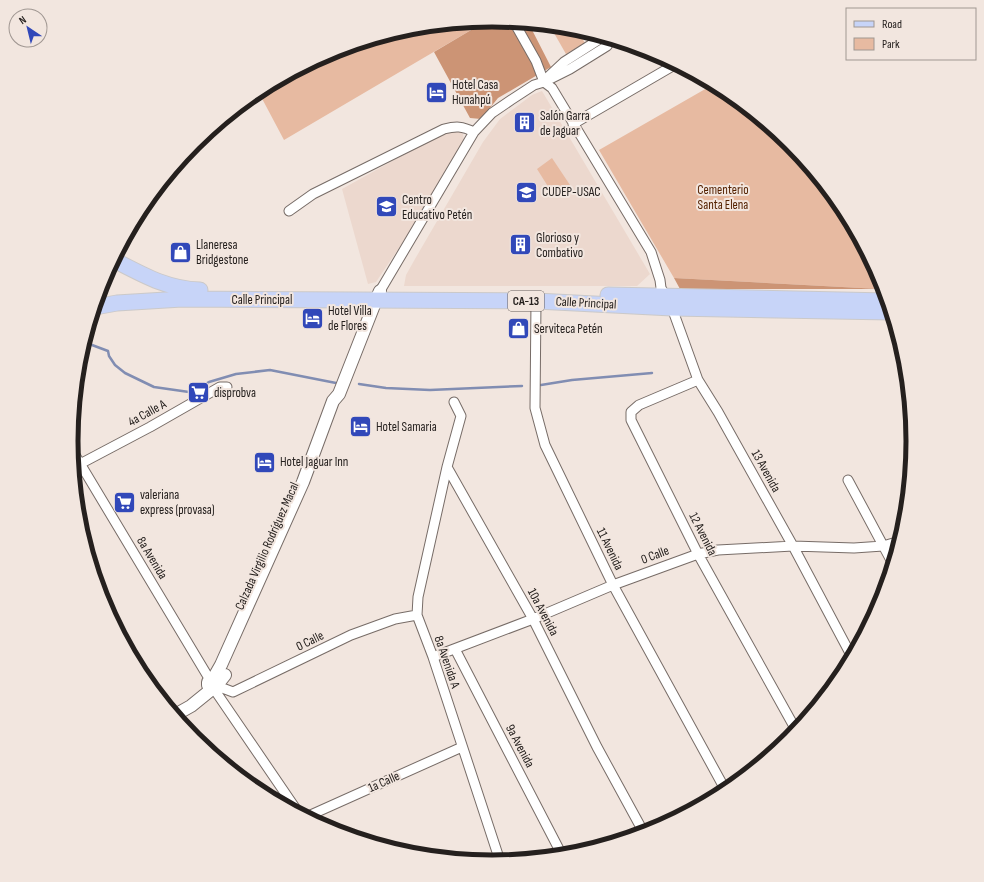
<svg xmlns="http://www.w3.org/2000/svg" width="984" height="882" viewBox="0 0 984 882" font-family="'Sofia Sans Condensed',sans-serif">
<style>
.built{fill:#ecd8ce}
.green{fill:#e7baa1}
.forest{fill:#cc9475}
.lines{fill:none;stroke-linecap:round;stroke-linejoin:round}
.stream{stroke:#818db2;stroke-width:2.5}
.minor-casing{stroke:#776c67;stroke-width:11}
.tertiary-casing{stroke:#776c67;stroke-width:14}
.primary-casing{stroke:#cbc9c9;stroke-width:17}
.minor{stroke:#fff;stroke-width:9}
.tertiary{stroke:#fff;stroke-width:12}
.primary{stroke:#c7d4f8;stroke-width:15}
.labels{text-anchor:middle;dominant-baseline:central;stroke-width:4;stroke-linejoin:round;paint-order:stroke}
.shield{fill:#f2e6df;stroke:#625b58;stroke-width:1}
.shield-label{font-size:12px;font-weight:bold;fill:#25201e}
.poi-label{font-size:13px;fill:#25201e;stroke:#f2e6df;text-anchor:start}
.park-label{font-size:13px;fill:#542100;stroke:#f2e6df}
.street-label{font-size:13px;fill:#25201e;stroke:#f2e6df}
.rim{fill:none;stroke:#25201e;stroke-width:5}
</style>
<rect width="100%" height="100%" fill="#f2e6df"/>
<!-- built -->
<path class="built" d="M542 91 650 274 637 286H404L406 275 415 259 483 142 500 119 532 95Z
M453 131H460L463 134 464 141 409 233 376 282 368 284 342 189 441 134Z"/>
<!-- green -->
<path class="green" d="M488 20 284 140 258 91 331 52 410 28Z
M550 26 576 29 585 43 566 54Z
M714 84 726 91 790 143 842 207 874 266 880 289 674 278 599 150Z
M552 158 570 185 554 196 537 169Z"/>
<!-- forest -->
<path class="forest" d="M488 20 529 24 551 67 498 98 481 119 470 118 434 52Z
M874 266 881 280 884 289H680L674 278 880 289Z"/>
<g class="lines">
<!-- stream -->
<path class="stream" d="M84 342 108 351 109 356 115 365 125 373 154 387 189 392 209 382 236 374 270 370 336 383
M359 384 386 388 430 390 522 386
M541 385 572 380 652 373"/>
<defs>
<path id="minor" d="M514 22 536 61 544 82 552 88 651 252 660 280 661 288 672 308 698 380 718 412 793 546 852 657
M549 76 564 62 600 39 605 38
M573 124 676 64
M289 211 313 194 444 129C456 126 462 126 474 132
M380 291 474 132 492 113 511 100 534 85 544 82 570 69 607 46 611 39
M536 301 535 408 545 445 613 585 726 791
M698 380 639 405 631 412V420L698 554 796 730
M454 402 461 416 447 467 533 619 597 747 644 833
M72 450 210 680
M80 464 150 427 220 387H227
M447 467 418 597 417 615 433 657 500 861
M848 480 893 564
M455 649 562 855
M433 657 533 619 613 585 698 554 718 550 793 546 854 548 883 546 900 541
M217 686 233 692 351 635 395 619 417 615
M214 689 298 812
M306 817 462 747"/>
<path id="tertiary" d="M213 679 221 665 303 482 333 401 339 394 376 300 380 291
M217 683 215 680 212 679 208 682V685L210 689H214L225 675
M175 715 191 706 212 689"/>
<path id="primary" d="M114 260C143 275 167 289 200 290
M608 295 887 301
M95 307 117 303 182 299 536 301 672 308 891 312"/>
</defs>
<!-- minor casing -->
<use href="#minor" class="minor-casing"/>
<!-- tertiary casing -->
<use href="#tertiary" class="tertiary-casing"/>
<!-- primary casing -->
<use href="#primary" class="primary-casing"/>
<!-- minor -->
<use href="#minor" class="minor"/>
<!-- tertiary -->
<use href="#tertiary" class="tertiary"/>
<!-- primary -->
<use href="#primary" class="primary"/>
</g>
<!-- icons -->
<defs>
<symbol id="hotel-square" viewBox="-11 -11 22 22"><rect x="-9" y="-9" width="18" height="18" rx="4" fill="#3148b9" stroke="#f2e6df"/><path d="M-6-4.5h1.5V1H6V5H4.5V3h-9V5H-6ZM-4 0a1.8 1.8 0 1 1 3.6 0ZM.5 0V-2.5h3Q6-2.5 6 0Z" fill="#fff"/></symbol>
<symbol id="building-square" viewBox="-11 -11 22 22"><rect x="-9" y="-9" width="18" height="18" rx="4" fill="#3148b9" stroke="#f2e6df"/><path d="M-4-6H4V6H1V3H-1V6H-4ZM-2.5-4.3h1.7v1.8h-1.7ZM.8-4.3h1.7v1.8H.8ZM-2.5-1h1.7V.8h-1.7ZM.8-1h1.7V.8H.8Z" fill="#fff"/></symbol>
<symbol id="university-square" viewBox="-11 -11 22 22"><rect x="-9" y="-9" width="18" height="18" rx="4" fill="#3148b9" stroke="#f2e6df"/><path d="M0-5L7-2L0 1L-7-2ZM-4 1L0 2.5L4 1V4Q0 6-4 4Z" fill="#fff"/></symbol>
<symbol id="school-square" viewBox="-11 -11 22 22"><rect x="-9" y="-9" width="18" height="18" rx="4" fill="#3148b9" stroke="#f2e6df"/><path d="M0-5L7-2L0 1L-7-2ZM-4 1L0 2.5L4 1V4Q0 6-4 4Z" fill="#fff"/></symbol>
<symbol id="shop-square" viewBox="-11 -11 22 22"><rect x="-9" y="-9" width="18" height="18" rx="4" fill="#3148b9" stroke="#f2e6df"/><path d="M-5-2.5h2.3a2.7 3.5 0 0 1 5.4 0H5L5.5 6h-11ZM-1.5-2.5h3a1.5 2.3 0 0 0-3 0Z" fill="#fff"/></symbol>
<symbol id="supermarket-square" viewBox="-11 -11 22 22"><rect x="-9" y="-9" width="18" height="18" rx="4" fill="#3148b9" stroke="#f2e6df"/><path d="M-6-5.5h2.5l.6 2H6L4.5 2H-2.5L-4.4-4H-6ZM-1.5 3.2a1.3 1.3 0 1 0 .1 0ZM3 3.2a1.3 1.3 0 1 0 .1 0Z" fill="#fff"/></symbol>
</defs>
<g fill-rule="evenodd">
<use href="#hotel-square" x="424" y="80" width="25" height="25"/>
<use href="#building-square" x="512" y="110" width="25" height="25"/>
<use href="#university-square" x="514" y="180" width="25" height="25"/>
<use href="#school-square" x="374" y="194" width="25" height="25"/>
<use href="#building-square" x="508" y="232" width="25" height="25"/>
<use href="#shop-square" x="168" y="240" width="25" height="25"/>
<use href="#hotel-square" x="300" y="306" width="25" height="25"/>
<use href="#shop-square" x="506" y="316" width="25" height="25"/>
<use href="#supermarket-square" x="186" y="380" width="25" height="25"/>
<use href="#hotel-square" x="348" y="414" width="25" height="25"/>
<use href="#hotel-square" x="252" y="450" width="25" height="25"/>
<use href="#supermarket-square" x="112" y="490" width="25" height="25"/>
</g>
<g class="labels">
<!-- shield labels -->
<rect class="shield" x="508" y="291" width="36" height="20" rx="3"/>
<g class="shield-label">
<text x="526" y="301">CA-13</text>
</g>
<!-- poi labels -->
<g class="poi-label">
<text x="452" y="85">Hotel Casa<tspan x="452" dy="15">Hunahpú</tspan></text>
<text x="540" y="116">Salón Garra<tspan x="540" dy="15">de Jaguar</tspan></text>
<text x="542" y="192">CUDEP-USAC</text>
<text x="402" y="200">Centro<tspan x="402" dy="15">Educativo Petén</tspan></text>
<text x="536" y="238">Glorioso y<tspan x="536" dy="15">Combativo</tspan></text>
<text x="196" y="245">Llaneresa<tspan x="196" dy="15">Bridgestone</tspan></text>
<text x="328" y="311">Hotel Villa<tspan x="328" dy="15">de Flores</tspan></text>
<text x="534" y="329">Serviteca Petén</text>
<text x="214" y="393">disprobva</text>
<text x="376" y="427">Hotel Samaria</text>
<text x="280" y="462">Hotel Jaguar Inn</text>
<text x="140" y="495">valeriana<tspan x="140" dy="15">express (provasa)</tspan></text>
</g>
<!-- park labels -->
<g class="park-label">
<text x="723" y="190">Cementerio<tspan x="723" dy="15">Santa Elena</tspan></text>
</g>
<!-- street labels -->
<g class="street-label">
<text x="262" y="300">Calle Principal</text>
<text transform="translate(586 303) rotate(3)">Calle Principal</text>
<text transform="translate(147 413) rotate(-29)">4a Calle A</text>
<text transform="translate(766 471) rotate(61)">13 Avenida</text>
<text transform="translate(703 534) rotate(63)">12 Avenida</text>
<text transform="translate(267 546) rotate(-66)">Calzada Virgilio Rodríguez Macal</text>
<text transform="translate(610 549) rotate(64)">11 Avenida</text>
<text transform="translate(655 555) rotate(-21)">0 Calle</text>
<text transform="translate(152 558) rotate(59)">8a Avenida</text>
<text transform="translate(543 612) rotate(62)">10a Avenida</text>
<text transform="translate(310 641) rotate(-26)">0 Calle</text>
<text transform="translate(447 662) rotate(71)">8a Avenida A</text>
<text transform="translate(520 746) rotate(62)">9a Avenida</text>
<text transform="translate(384 782) rotate(-24)">1a Calle</text>
</g>
</g>
<!-- crop -->
<path d="M0 0H984V882H0ZM78 441a414 414 0 1 1 828 0a414 414 0 1 1-828 0Z" fill="#f2e6df" fill-rule="evenodd"/>
<path class="rim" d="M78 441a414 414 0 1 1 828 0a414 414 0 1 1-828 0Z"/>
<!-- legend -->
<rect x="846" y="8" width="130" height="52" fill="#f2e6df" stroke="#a09792"/>
<rect x="854" y="21" width="20" height="6" fill="#c7d4f8" stroke="#a09792"/>
<text x="882" y="28" font-size="12" fill="#25201e">Road</text>
<rect x="854" y="38" width="20" height="12" fill="#e7baa1" stroke="#a09792"/>
<text x="882" y="48" font-size="12" fill="#25201e">Park</text>
<!-- north arrow -->
<g transform="translate(28 28) rotate(325)"><circle r="19" fill="#f2e6df" stroke="#a09792"/>
<path d="M0-3L7 15L0 10L-7 15Z" fill="#3148b9"/>
<text y="-6" font-size="11" font-weight="bold" text-anchor="middle" fill="#25201e">N</text>
</g>
</svg>
